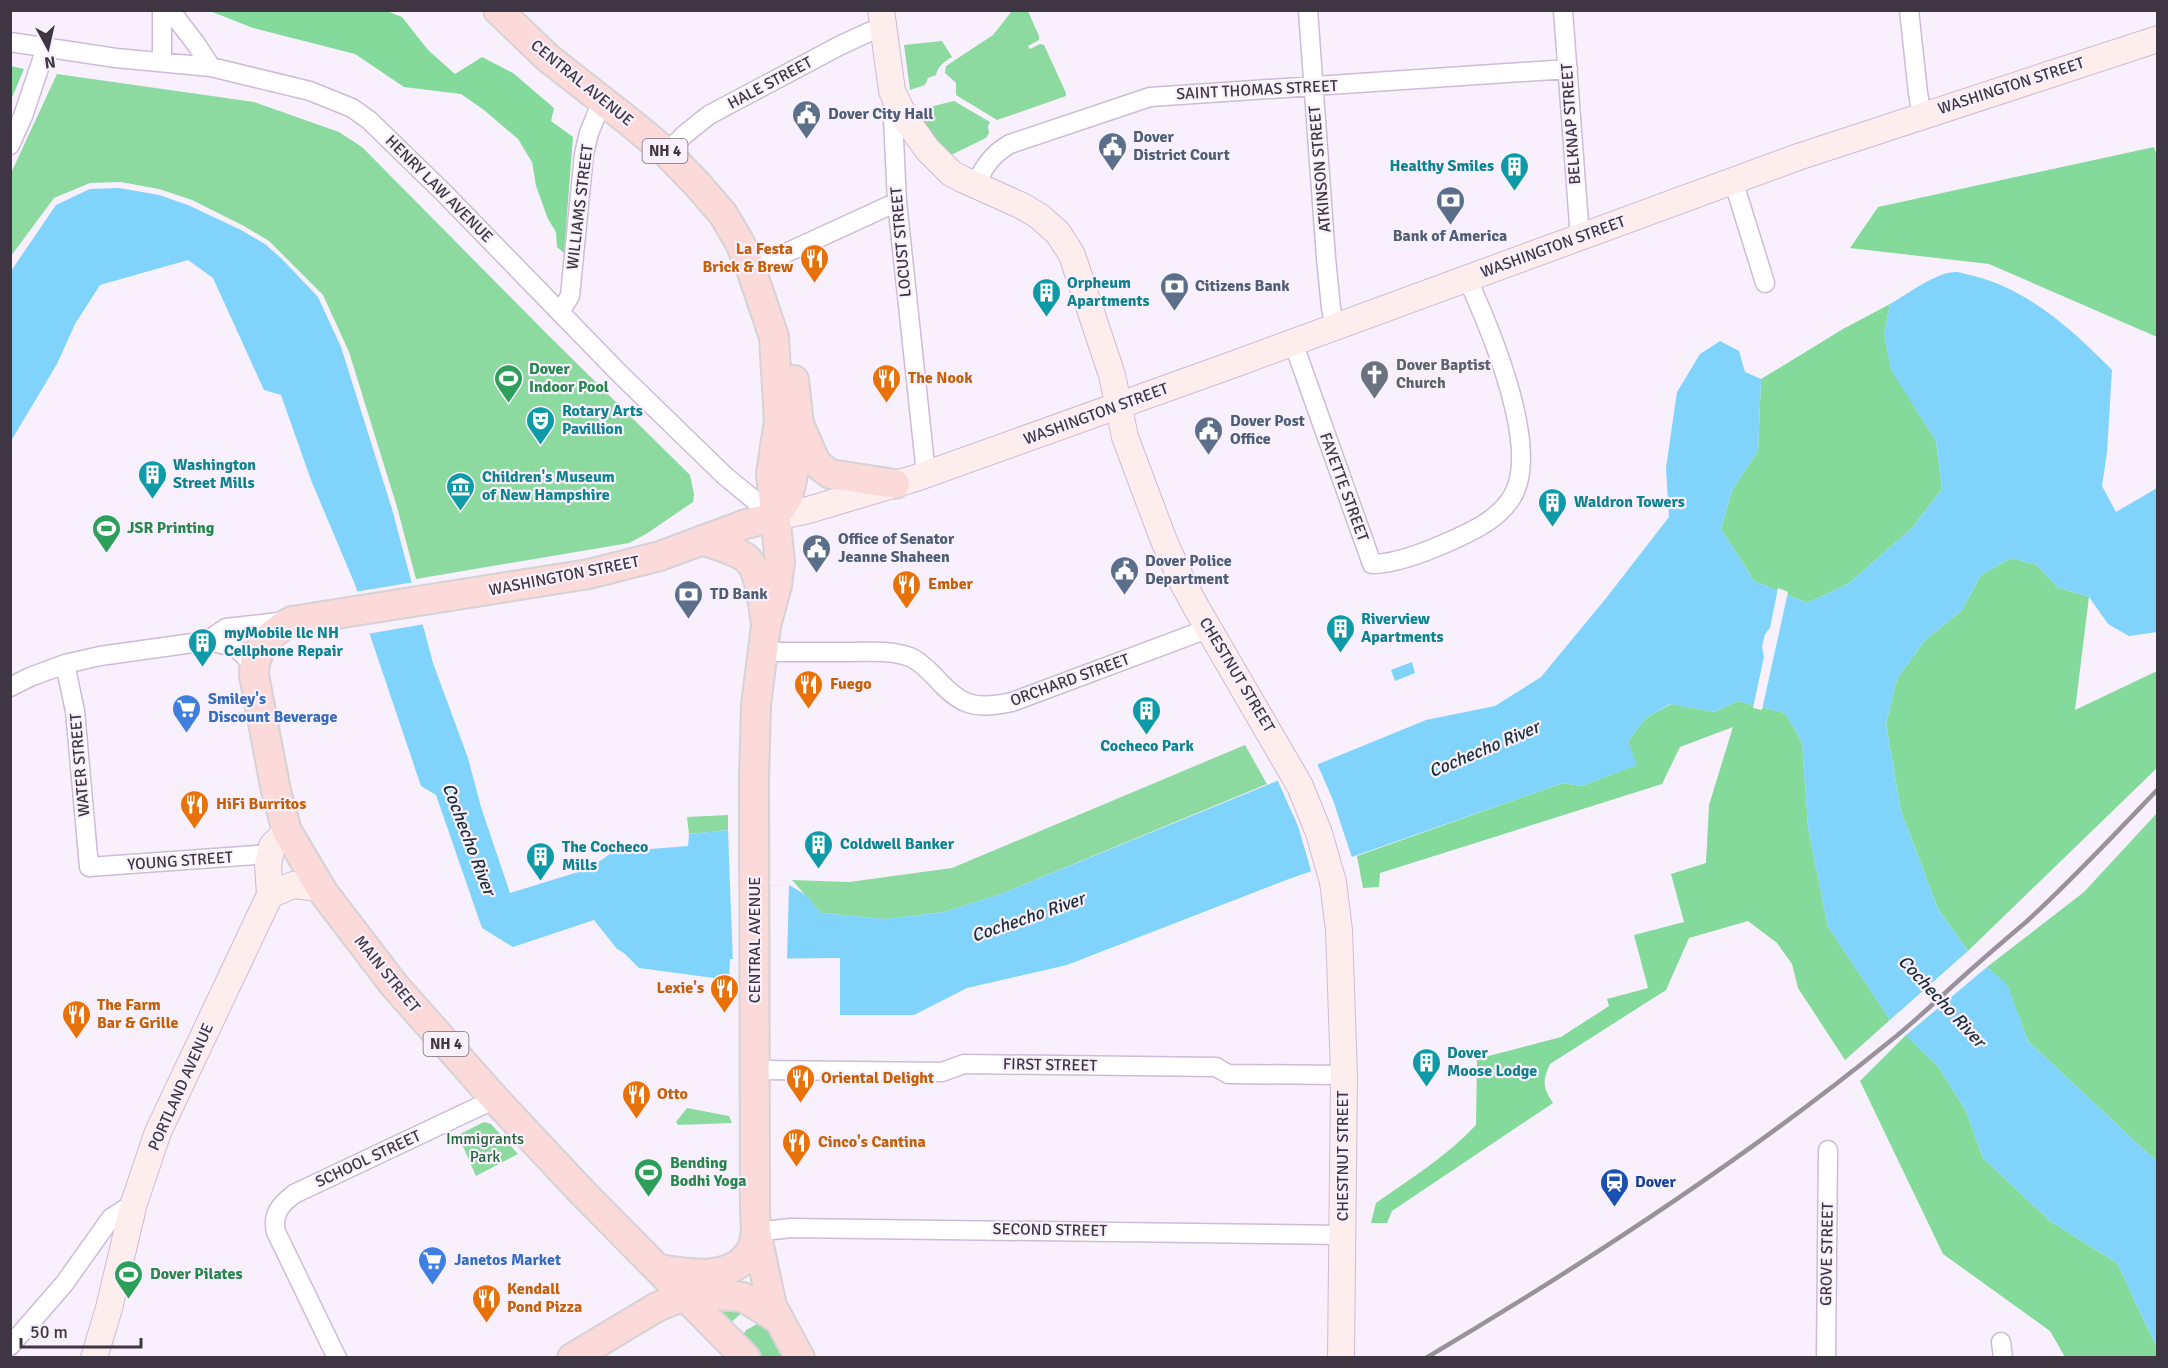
<svg xmlns="http://www.w3.org/2000/svg" width="2168" height="1368" viewBox="0 0 2168 1368" font-family="Signika,sans-serif">
<style>
.green{fill:#8cdaa0}
.forest{fill:#83da9a}
.water{fill:#80d4fc}
.pier{fill:#f8f0fc}
.lines{fill:none;stroke-linecap:round;stroke-linejoin:round}
.street-casing{stroke:#cdbbd7;stroke-width:21}
.secondary-casing{stroke:#cdbbd7;stroke-width:28}
.primary-casing{stroke:#d5d3d5;stroke-width:32}
.street{stroke:#fff;stroke-width:18}
.secondary{stroke:#fdedec;stroke-width:26}
.primary{stroke:#fbdad9;stroke-width:28}
.rail{stroke:#99919d;stroke-width:4.5}
.labels{text-anchor:middle;dominant-baseline:central;stroke-width:4.5;stroke-linejoin:round;paint-order:stroke}
.shield{fill:#f8f0fc;stroke:#766e7a;stroke-width:1.5}
.shield-label{font-size:15px;font-weight:bold;fill:#3e3642}
.street-label{font-size:16px;fill:#3e3642;stroke:#f8f0fc}
.service-label{font-size:16px;font-weight:bold;fill:#4e5e75;stroke:#f8f0fc;text-anchor:start}
.culture-label{font-size:16px;font-weight:bold;fill:#0d838f;stroke:#f8f0fc;text-anchor:start}
.food-label{font-size:16px;font-weight:bold;fill:#c56008;stroke:#f8f0fc;text-anchor:start}
.worship-label{font-size:16px;font-weight:bold;fill:#5b616d;stroke:#f8f0fc;text-anchor:start}
.leisure-label{font-size:16px;font-weight:bold;fill:#27864d;stroke:#f8f0fc;text-anchor:start}
.shop-label{font-size:16px;font-weight:bold;fill:#366cbe;stroke:#f8f0fc;text-anchor:start}
.park-label{font-size:16px;fill:#26633a;stroke:#f8f0fc}
.transit-label{font-size:16px;font-weight:bold;fill:#164399;stroke:#f8f0fc;text-anchor:start}
.water-label{font-size:18px;font-style:italic;fill:#1c2f39;stroke:#f8f0fc}
</style>
<rect width="100%" height="100%" fill="#f8f0fc"/>
<!-- green -->
<path class="green" d="M1012 11H1028L1039 36V40L1028 46 1030 49 1040 44 1044 45 1066 93V96L997 120 956 95V83L945 73 946 66 993 35Z
M942 41 952 57C944 62 938 66 936 75L928 78 925 85 910 90 904 45Z
M57 74 254 102 339 132 362 147 547 334 690 475 694 494 693 502 646 534 629 543 416 579 397 507 349 352 323 295 269 241 244 226 192 200 159 189 121 182 90 183 54 198 11 256V173Z
M954 101 990 122 988 126 989 133 986 138 951 155 933 136 917 110Z
M1245 745 1267 784 1001 894 944 912 885 919 821 913 792 880 849 882 952 868Z
M728 815V830L689 834 687 817Z
M687 1108 729 1116 732 1123 678 1125 676 1122Z
M484 1122 491 1124 518 1154 476 1176 458 1135Z
M704 1301 746 1309 727 1326Z
M759 1323 765 1324 788 1357 756 1356 743 1335 746 1330Z"/>
<!-- forest -->
<path class="forest" d="M210 11H387L402 17 428 50 455 74 482 57 513 73 554 108 551 121 573 137 564 253 557 247 556 232 548 219 536 186 532 162 518 139 484 110 461 94 404 87 355 54 253 28Z
M11 66 24 69 11 100 10 66Z
M2154 147 2158 160 2157 337 1989 264 1850 248 1878 207Z
M1890 304 1884 334 1891 369 1936 441 1942 489 1912 528 1848 584 1807 603 1754 581 1721 529 1732 490 1758 451 1761 379 1843 329Z
M2011 558 2037 565 2057 587 2089 597 2075 710 2157 671V768L1968 951 1938 909 1901 811 1886 724 1897 679 1924 641 1962 610 1981 575Z
M1737 701 1785 713 1802 742 1808 827 1828 927 1890 1020 1845 1060 1798 988 1792 964 1777 943 1748 921 1689 938 1666 990 1550 1064C1542 1082 1543 1087 1553 1103L1392 1211 1387 1223H1371L1376 1203C1410 1179 1447 1156 1476 1125L1477 1059 1561 1037 1609 1006 1607 999 1648 988 1634 935 1684 922 1671 874 1706 863 1709 805 1733 727 1680 747 1662 784 1380 873 1379 887 1363 888 1357 856 1563 783 1582 786 1636 765 1628 741 1646 718 1671 704 1715 712Z
M2157 813V1162L2028 1041 2007 985 1987 967 2084 892Z
M1906 1035 1937 1065 1966 1111 1983 1158 2050 1221 2117 1263 2157 1348V1357H2065L2050 1331 1943 1254 1860 1081Z"/>
<!-- water -->
<path class="water" d="M119 188 159 195 188 205 241 230 265 244 282 259 318 297 341 347 392 509 433 663 468 758 481 807 510 893 588 869 613 852 688 846 689 834 728 830 730 886 789 885 806 895 821 913 885 919 944 912 1001 894 1426 720 1495 706 1541 677 1607 597 1669 517 1666 468 1677 392 1700 354 1720 341 1739 351 1745 372 1761 379 1758 451 1732 490 1721 529 1754 581 1807 603 1848 584 1912 528 1942 489 1936 441 1891 370 1884 334 1890 304C1908 294 1936 272 1956 272 1961 272 1968 275 1974 276 2029 290 2073 330 2112 370L2107 452 2102 486 2116 512 2157 488V632L2129 636 2108 624 2089 597 2057 587 2037 565 2011 558 1981 575 1962 610 1924 641 1897 679 1886 724 1901 811 1938 909 1968 951 2007 984 2028 1041 2157 1162V1348L2117 1263 2050 1221 1983 1158 1966 1111 1937 1065 1890 1020 1828 927 1808 827 1802 742 1785 713 1737 701 1715 712 1670 704 1646 718 1628 741 1637 765 1582 786 1563 783 1289 879 1067 965 967 988 914 1015H840V958L730 959 729 980 639 968 624 953 617 949 594 920 513 947 482 928 436 795 421 786 370 635 356 587 311 480 281 395 264 390 213 278 188 260 100 285 75 324 57 364 11 441V271L56 205 90 189Z
M1412 662 1415 673 1395 681 1391 670Z"/>
<!-- pier -->
<path class="pier" d="M415 582 425 624 367 634 354 592Z
M1778 588 1788 592 1762 710 1753 708 1764 657 1762 647 1765 634 1770 628Z
M1316 761 1333 800 1353 861 1312 874 1298 826 1276 777Z
M789 885 787 961 733 962 730 886Z
M1968 951 1987 967 1906 1035 1890 1020Z"/>
<g class="lines">
<defs>
<path id="street" d="M170 10 196 44 211 67
M1308 10 1326 258 1331 308 1335 327
M1563 10 1580 238
M1909 10 1918 93 1922 116
M10 42 116 58 211 67 310 91 352 108 369 120 443 192 620 374 725 476 775 517
M162 62V10
M892 96 897 202 926 474
M10 145 23 116 46 48
M667 153 684 135 709 115 839 46 869 32 882 29
M1733 180 1765 283
M975 185C984 167 992 154 1010 144L1150 97 1568 69
M751 269 897 202
M560 312 570 296 584 154 589 133 602 101
M1293 342 1372 564C1397 564 1431 550 1455 539 1477 529 1499 518 1512 497 1542 449 1489 326 1467 278
M207 641 235 647 254 665
M763 652C792 652 821 652 851 652 870 652 892 650 910 657 920 661 928 670 935 677 961 706 974 710 1012 702L1210 628
M65 664 75 711 89 867 270 854
M10 687 30 677 65 664 100 656 207 641 226 628 287 621
M755 1070 942 1072 964 1064 1216 1067 1228 1074 1344 1075
M756 1232 791 1228 1343 1235
M2001 1342 2003 1358
M10 1346 64 1284 111 1218 134 1203
M337 1358 276 1232C272 1214 280 1205 294 1194L495 1099
M1826 1358 1828 1150"/>
<path id="secondary" d="M881 10 892 91 905 118 927 149 951 173 962 179 1022 206 1039 216 1058 233 1072 255 1112 375 1125 437 1164 541 1183 583 1196 607 1300 786 1319 833 1333 882 1339 930 1344 1075 1341 1358
M775 517 805 511 916 478 1229 366 1798 157 2158 39
M270 895 293 885 320 888
M94 1358 109 1308 134 1203 158 1132 270 895 268 864 272 846 287 831"/>
<path id="primary" d="M498 10 548 58 631 123 667 153 697 184 723 214 740 243 751 269 774 337 779 421 771 474 780 562 777 585 766 626 756 705 754 779 755 1211 756 1232 772 1306 800 1358
M800 426 816 463 830 474 895 484
M775 517 788 497 792 480 799 424 794 380
M702 540C715 545 731 549 743 556 759 565 763 601 765 618
M659 1269C688 1274 733 1282 751 1250 754 1245 755 1238 756 1232
M572 1358 657 1307 686 1295 707 1294 743 1297 778 1319
M746 1358 582 1192 495 1099 394 985 323 892 287 831 276 791 254 675C254 649 269 633 292 621L589 574 660 556 746 524 775 517"/>
</defs>
<!-- street casing -->
<use href="#street" class="street-casing"/>
<!-- secondary casing -->
<use href="#secondary" class="secondary-casing"/>
<!-- primary casing -->
<use href="#primary" class="primary-casing"/>
<!-- street -->
<use href="#street" class="street"/>
<!-- secondary -->
<use href="#secondary" class="secondary"/>
<!-- primary -->
<use href="#primary" class="primary"/>
<!-- rail -->
<path class="rail" d="M1426 1358C1586 1263 1744 1160 1889 1042 1916 1021 1940 997 1966 974 1986 956 2006 939 2026 922 2072 880 2115 834 2158 789"/>
</g>
<!-- icons -->
<defs>
<symbol id="civic-pin" viewBox="-11 -11 22 30"><path d="M0 17L-7.5 6A9.5 9.5 0 1 1 7.5 6Z" fill="#5c6f8a" stroke="#f8f0fc"/><path d="M-.6-6.5H3V-4.5H.6V-3L4-1V1h2V6H-6V1h2V-1L-.6-3ZM-1.2 2.5V6h2.4V2.5Z" fill="#fff"/></symbol>
<symbol id="building-pin" viewBox="-11 -11 22 30"><path d="M0 17L-7.5 6A9.5 9.5 0 1 1 7.5 6Z" fill="#0f9aa8" stroke="#f8f0fc"/><path d="M-4-6H4V6H1V3H-1V6H-4ZM-2.5-4.3h1.7v1.8h-1.7ZM.8-4.3h1.7v1.8H.8ZM-2.5-1h1.7V.8h-1.7ZM.8-1h1.7V.8H.8Z" fill="#fff"/></symbol>
<symbol id="bank-pin" viewBox="-11 -11 22 30"><path d="M0 17L-7.5 6A9.5 9.5 0 1 1 7.5 6Z" fill="#5c6f8a" stroke="#f8f0fc"/><path d="M-6-4H6V4H-6ZM0-2.3a2.3 2.3 0 1 0 0 4.6a2.3 2.3 0 1 0 0-4.6Z" fill="#fff"/></symbol>
<symbol id="restaurant-pin" viewBox="-11 -11 22 30"><path d="M0 17L-7.5 6A9.5 9.5 0 1 1 7.5 6Z" fill="#e8710a" stroke="#f8f0fc"/><path d="M-5-6h1v4h1v-4h1v4h1v-4h1v5L-1.5 .5V6h-2V.5L-5-1ZM5-6V6H3V1.5H1.5Q1.5-4 5-6Z" fill="#fff"/></symbol>
<symbol id="church-pin" viewBox="-11 -11 22 30"><path d="M0 17L-7.5 6A9.5 9.5 0 1 1 7.5 6Z" fill="#6b7280" stroke="#f8f0fc"/><path d="M-1.2-6h2.4v3.5h3.3v2.4h-3.3V6h-2.4V-.1h-3.3v-2.4h3.3Z" fill="#fff"/></symbol>
<symbol id="stadium-pin" viewBox="-11 -11 22 30"><path d="M0 17L-7.5 6A9.5 9.5 0 1 1 7.5 6Z" fill="#2e9e5b" stroke="#f8f0fc"/><path d="M0-5a6.5 5 0 1 0 0 10a6.5 5 0 1 0 0-10ZM-3.5-1.8h7v3.6h-7Z" fill="#fff"/></symbol>
<symbol id="theatre-pin" viewBox="-11 -11 22 30"><path d="M0 17L-7.5 6A9.5 9.5 0 1 1 7.5 6Z" fill="#0f9aa8" stroke="#f8f0fc"/><path d="M-5-5.5Q0-4 5-5.5V0Q5 5 0 6Q-5 5-5 0ZM-3.3-2.5H-1v1.5H-3.3ZM1-2.5H3.3v1.5H1ZM-2.8 1Q0 5.5 2.8 1Z" fill="#fff"/></symbol>
<symbol id="museum-pin" viewBox="-11 -11 22 30"><path d="M0 17L-7.5 6A9.5 9.5 0 1 1 7.5 6Z" fill="#0f9aa8" stroke="#f8f0fc"/><path d="M0-6L6-3V-2H-6V-3ZM-5-1h2V3h-2ZM-1-1h2V3h-2ZM3-1h2V3H3ZM-6 4H6V6H-6Z" fill="#fff"/></symbol>
<symbol id="supermarket-pin" viewBox="-11 -11 22 30"><path d="M0 17L-7.5 6A9.5 9.5 0 1 1 7.5 6Z" fill="#3f7fe0" stroke="#f8f0fc"/><path d="M-6-5.5h2.5l.6 2H6L4.5 2H-2.5L-4.4-4H-6ZM-1.5 3.2a1.3 1.3 0 1 0 .1 0ZM3 3.2a1.3 1.3 0 1 0 .1 0Z" fill="#fff"/></symbol>
<symbol id="station-pin" viewBox="-11 -11 22 30"><path d="M0 17L-7.5 6A9.5 9.5 0 1 1 7.5 6Z" fill="#1a4fb4" stroke="#f8f0fc"/><path d="M-3-6H3Q5-6 5-4V2Q5 4 3 4L4.5 6H3L1.5 4h-3L-3 6H-4.5L-3 4Q-5 4-5 2V-4Q-5-6-3-6ZM-3.5-4v3h7v-3ZM-3.5 1v1.5H-2V1ZM2 1v1.5H3.5V1Z" fill="#fff"/></symbol>
</defs>
<g fill-rule="evenodd">
<use href="#civic-pin" x="790" y="98" width="33" height="45"/>
<use href="#civic-pin" x="1096" y="130" width="33" height="45"/>
<use href="#building-pin" x="1498" y="150" width="33" height="45"/>
<use href="#bank-pin" x="1434" y="184" width="33" height="45"/>
<use href="#restaurant-pin" x="798" y="242" width="33" height="45"/>
<use href="#bank-pin" x="1158" y="270" width="33" height="45"/>
<use href="#building-pin" x="1030" y="276" width="33" height="45"/>
<use href="#church-pin" x="1358" y="358" width="33" height="45"/>
<use href="#stadium-pin" x="492" y="362" width="33" height="45"/>
<use href="#restaurant-pin" x="870" y="362" width="33" height="45"/>
<use href="#theatre-pin" x="524" y="404" width="33" height="45"/>
<use href="#civic-pin" x="1192" y="414" width="33" height="45"/>
<use href="#building-pin" x="136" y="458" width="33" height="45"/>
<use href="#museum-pin" x="444" y="470" width="33" height="45"/>
<use href="#building-pin" x="1536" y="486" width="33" height="45"/>
<use href="#stadium-pin" x="90" y="512" width="33" height="45"/>
<use href="#civic-pin" x="800" y="532" width="33" height="45"/>
<use href="#civic-pin" x="1108" y="554" width="33" height="45"/>
<use href="#restaurant-pin" x="890" y="568" width="33" height="45"/>
<use href="#bank-pin" x="672" y="578" width="33" height="45"/>
<use href="#building-pin" x="1324" y="612" width="33" height="45"/>
<use href="#building-pin" x="186" y="626" width="33" height="45"/>
<use href="#restaurant-pin" x="792" y="668" width="33" height="45"/>
<use href="#supermarket-pin" x="170" y="692" width="33" height="45"/>
<use href="#building-pin" x="1130" y="694" width="33" height="45"/>
<use href="#restaurant-pin" x="178" y="788" width="33" height="45"/>
<use href="#building-pin" x="802" y="828" width="33" height="45"/>
<use href="#building-pin" x="524" y="840" width="33" height="45"/>
<use href="#restaurant-pin" x="708" y="972" width="33" height="45"/>
<use href="#restaurant-pin" x="60" y="998" width="33" height="45"/>
<use href="#building-pin" x="1410" y="1046" width="33" height="45"/>
<use href="#restaurant-pin" x="784" y="1062" width="33" height="45"/>
<use href="#restaurant-pin" x="620" y="1078" width="33" height="45"/>
<use href="#restaurant-pin" x="780" y="1126" width="33" height="45"/>
<use href="#stadium-pin" x="632" y="1156" width="33" height="45"/>
<use href="#station-pin" x="1598" y="1166" width="33" height="45"/>
<use href="#supermarket-pin" x="416" y="1244" width="33" height="45"/>
<use href="#stadium-pin" x="112" y="1258" width="33" height="45"/>
<use href="#restaurant-pin" x="470" y="1282" width="33" height="45"/>
</g>
<g class="labels">
<!-- shield labels -->
<g class="shield">
<rect x="642.5" y="139" width="45" height="24" rx="4.5"/>
<rect x="423.5" y="1032" width="45" height="24" rx="4.5"/>
</g>
<g class="shield-label">
<text x="665" y="151">NH 4</text>
<text x="446" y="1044">NH 4</text>
</g>
<!-- street labels -->
<g class="street-label">
<text transform="translate(582 83) rotate(39)">CENTRAL AVENUE</text>
<text transform="translate(770 83) rotate(-28)">HALE STREET</text>
<text transform="translate(2011 86) rotate(-18)">WASHINGTON STREET</text>
<text transform="translate(1257 90) rotate(-3)">SAINT THOMAS STREET</text>
<text transform="translate(1571 124) rotate(-94)">BELKNAP STREET</text>
<text transform="translate(1320 169) rotate(-95)">ATKINSON STREET</text>
<text transform="translate(439 189) rotate(45)">HENRY LAW AVENUE</text>
<text transform="translate(580 207) rotate(-83)">WILLIAMS STREET</text>
<text transform="translate(901 242) rotate(-95)">LOCUST STREET</text>
<text transform="translate(1553 247) rotate(-20)">WASHINGTON STREET</text>
<text transform="translate(1096 414) rotate(-20)">WASHINGTON STREET</text>
<text transform="translate(1344 487) rotate(70)">FAYETTE STREET</text>
<text transform="translate(564 576) rotate(-11)">WASHINGTON STREET</text>
<text transform="translate(1237 675) rotate(59)">CHESTNUT STREET</text>
<text transform="translate(1070 680) rotate(-20)">ORCHARD STREET</text>
<text transform="translate(80 765) rotate(-95)">WATER STREET</text>
<text transform="translate(180 861) rotate(-4)">YOUNG STREET</text>
<text transform="translate(755 940) rotate(-90)">CENTRAL AVENUE</text>
<text transform="translate(387 974) rotate(51)">MAIN STREET</text>
<text transform="translate(1050 1065) rotate(1)">FIRST STREET</text>
<text transform="translate(181 1087) rotate(-66)">PORTLAND AVENUE</text>
<text transform="translate(1343 1156) rotate(-90)">CHESTNUT STREET</text>
<text transform="translate(368 1159) rotate(-25)">SCHOOL STREET</text>
<text transform="translate(1050 1230) rotate(1)">SECOND STREET</text>
<text transform="translate(1827 1254) rotate(-89)">GROVE STREET</text>
</g>
<!-- service labels -->
<g class="service-label">
<text x="828" y="114">Dover City Hall</text>
<text x="1133" y="137">Dover<tspan x="1133" dy="18">District Court</tspan></text>
<text x="1450" y="236" text-anchor="middle">Bank of America</text>
<text x="1195" y="286">Citizens Bank</text>
<text x="1230" y="421">Dover Post<tspan x="1230" dy="18">Office</tspan></text>
<text x="838" y="539">Office of Senator<tspan x="838" dy="18">Jeanne Shaheen</tspan></text>
<text x="1145" y="561">Dover Police<tspan x="1145" dy="18">Department</tspan></text>
<text x="710" y="594">TD Bank</text>
</g>
<!-- culture labels -->
<g class="culture-label">
<text x="1494" y="166" text-anchor="end">Healthy Smiles</text>
<text x="1067" y="283">Orpheum<tspan x="1067" dy="18">Apartments</tspan></text>
<text x="562" y="411">Rotary Arts<tspan x="562" dy="18">Pavillion</tspan></text>
<text x="173" y="465">Washington<tspan x="173" dy="18">Street Mills</tspan></text>
<text x="482" y="477">Children's Museum<tspan x="482" dy="18">of New Hampshire</tspan></text>
<text x="1574" y="502">Waldron Towers</text>
<text x="1361" y="619">Riverview<tspan x="1361" dy="18">Apartments</tspan></text>
<text x="224" y="633">myMobile llc NH<tspan x="224" dy="18">Cellphone Repair</tspan></text>
<text x="1147" y="746" text-anchor="middle">Cocheco Park</text>
<text x="840" y="844">Coldwell Banker</text>
<text x="562" y="847">The Cocheco<tspan x="562" dy="18">Mills</tspan></text>
<text x="1447" y="1053">Dover<tspan x="1447" dy="18">Moose Lodge</tspan></text>
</g>
<!-- food labels -->
<g class="food-label">
<text x="793" y="249" text-anchor="end">La Festa<tspan x="793" dy="18">Brick &amp; Brew</tspan></text>
<text x="908" y="378">The Nook</text>
<text x="928" y="584">Ember</text>
<text x="830" y="684">Fuego</text>
<text x="216" y="804">HiFi Burritos</text>
<text x="704" y="988" text-anchor="end">Lexie's</text>
<text x="97" y="1005">The Farm<tspan x="97" dy="18">Bar &amp; Grille</tspan></text>
<text x="821" y="1078">Oriental Delight</text>
<text x="657" y="1094">Otto</text>
<text x="818" y="1142">Cinco's Cantina</text>
<text x="507" y="1289">Kendall<tspan x="507" dy="18">Pond Pizza</tspan></text>
</g>
<!-- worship labels -->
<g class="worship-label">
<text x="1396" y="365">Dover Baptist<tspan x="1396" dy="18">Church</tspan></text>
</g>
<!-- leisure labels -->
<g class="leisure-label">
<text x="529" y="369">Dover<tspan x="529" dy="18">Indoor Pool</tspan></text>
<text x="127" y="528">JSR Printing</text>
<text x="670" y="1163">Bending<tspan x="670" dy="18">Bodhi Yoga</tspan></text>
<text x="150" y="1274">Dover Pilates</text>
</g>
<!-- shop labels -->
<g class="shop-label">
<text x="208" y="699">Smiley's<tspan x="208" dy="18">Discount Beverage</tspan></text>
<text x="454" y="1260">Janetos Market</text>
</g>
<!-- park labels -->
<g class="park-label">
<text x="485" y="1139">Immigrants<tspan x="485" dy="18">Park</tspan></text>
</g>
<!-- transit labels -->
<g class="transit-label">
<text x="1635" y="1182">Dover</text>
</g>
<!-- water labels -->
<g class="water-label">
<text transform="translate(1484 749) rotate(-23)">Cochecho River</text>
<text transform="translate(469 839) rotate(69)">Cochecho River</text>
<text transform="translate(1028 917) rotate(-19)">Cochecho River</text>
<text transform="translate(1942 1001) rotate(47)">Cochecho River</text>
</g>
</g>
<!-- border -->
<rect width="2168" height="1368" fill="none" stroke="#3e3642" stroke-width="24"/>
<!-- north arrow -->
<g transform="translate(48 48) rotate(172)" stroke="#f8f0fc" stroke-width="4.5" paint-order="stroke">
<path d="M0-4.5L10 22L0 15L-10 22Z" fill="#3e3642"/>
<text y="-9" font-size="16" font-weight="bold" text-anchor="middle" fill="#3e3642">N</text>
</g>
<!-- scale -->
<path d="M21 1338v9h120v-9" fill="none" stroke="#3e3642" stroke-width="3"/>
<text x="30" y="1338" font-size="18" fill="#3e3642" stroke="#f8f0fc" stroke-width="4.5" paint-order="stroke">50 m</text>
</svg>
